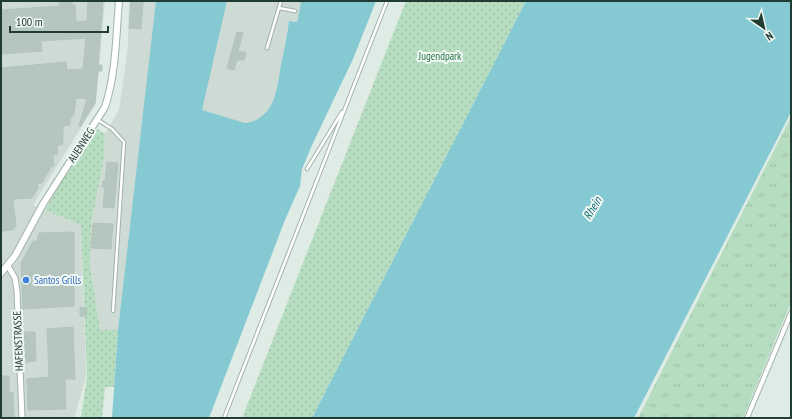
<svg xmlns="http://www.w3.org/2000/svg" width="792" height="419" viewBox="0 0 792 419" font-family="'PT Sans Narrow',sans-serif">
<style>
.built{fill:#cddbd4}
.grass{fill:url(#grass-tufts)}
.park{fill:url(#park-dots)}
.water{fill:#85c9d3}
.building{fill:#b5c6be;stroke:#b2c5bc}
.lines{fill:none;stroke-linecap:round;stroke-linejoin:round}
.service-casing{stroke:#a2b3ac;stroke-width:4.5}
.pedestrian-casing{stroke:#a2b3ac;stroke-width:6}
.minor-casing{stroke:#a2b3ac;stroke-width:7}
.tertiary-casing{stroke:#a2b3ac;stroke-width:8}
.service{stroke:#fff;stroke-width:2.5}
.pedestrian{stroke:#fff;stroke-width:4}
.minor{stroke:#fff;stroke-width:5}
.tertiary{stroke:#fff;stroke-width:6}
.shop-dot{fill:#3f7fe0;stroke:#f0f8f3;stroke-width:1.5}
.labels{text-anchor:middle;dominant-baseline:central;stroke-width:4;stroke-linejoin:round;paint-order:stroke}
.park-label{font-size:11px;fill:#297443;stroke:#f0f8f3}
.street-label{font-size:11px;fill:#203c33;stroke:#f0f8f3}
.shop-label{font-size:11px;fill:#366cbe;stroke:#f0f8f3;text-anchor:start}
.water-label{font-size:12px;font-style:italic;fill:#186c79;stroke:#f0f8f3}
</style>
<defs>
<pattern id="grass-tufts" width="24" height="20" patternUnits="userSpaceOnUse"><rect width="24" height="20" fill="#b7ddc0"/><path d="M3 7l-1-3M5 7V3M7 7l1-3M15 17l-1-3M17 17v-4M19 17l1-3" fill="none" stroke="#9dbfa5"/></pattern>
<pattern id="park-dots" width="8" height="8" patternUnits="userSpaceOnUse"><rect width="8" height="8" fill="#b7ddc0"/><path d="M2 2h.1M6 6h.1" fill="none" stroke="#9dbfa5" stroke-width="1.8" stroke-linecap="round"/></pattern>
</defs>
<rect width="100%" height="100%" fill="#dfebe5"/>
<!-- built -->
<path class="built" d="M1 1H105L96 103 33 205 81 225 86 377 74 418H1Z
M129 1H156L153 34 118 330H100L90 265 91 225 104 159 105 134 119 110 128 47Z
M227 1H296L301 3 297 22 289 21 276 96 264 116 252 122 245 123 235 121 201 110Z"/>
<!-- grass -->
<path class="grass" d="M791 117V302L743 418H638Z"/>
<!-- park -->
<path class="park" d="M406 1H526L312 418H242Z
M97 129 105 134 104 159 91 225 90 265 100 330H118L114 387H105L102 418H81L87 377 81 225 45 210 62 180Z"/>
<!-- water -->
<path class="water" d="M156 1H227L202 110 245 123C275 119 277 89 281 65 284 50 287 36 289 21L297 22 301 3 296 1H376L353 59 313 143 302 169 300 186 285 220 209 418H112L118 330Z
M526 1H791V112L634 418H312Z"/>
<!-- building -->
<path class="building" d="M59 1H72V5H75L76 22 87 21 88 1H103L98 65H102V71H98L95 103 80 127 79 126 87 99 76 98 74 114 70 119V125L63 126V142L62 145H57L58 154 53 155 54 166 51 167 42 183H37L38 188 32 198 13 199 16 226 13 230 1 231V68L66 62 67 70 83 69 86 38 41 41 42 51 1 54V10L60 6Z
M131 1 143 2 141 29 129 28Z
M237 32 243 33 238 51 246 53 244 60H237L234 70 227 68Z
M107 162 118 163 114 208 103 207 105 187H102L103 181H105Z
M93 223 113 224 111 249 91 248Z
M74 232V306L23 309 21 263 33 241H37L39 233Z
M80 307 87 308 86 316H80Z
M73 327 75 379H65L66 409 28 410 27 379 49 377 47 329Z
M24 332H35L36 361 26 362Z
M1 376H9V392L13 393 14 418H1Z"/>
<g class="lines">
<defs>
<path id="service" d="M279 8 295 11
M267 48 281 1
M98 120 112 129 124 142 113 311
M307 169 342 112
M224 418 387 1"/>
<path id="pedestrian" d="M747 418 791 313"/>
<path id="minor" d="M8 266 15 278 17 291 22 418"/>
<path id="tertiary" d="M1 273 15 256 43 204 105 107C116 73 116 37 119 1"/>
</defs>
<!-- service casing -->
<use href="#service" class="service-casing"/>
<!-- pedestrian casing -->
<use href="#pedestrian" class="pedestrian-casing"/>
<!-- minor casing -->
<use href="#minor" class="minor-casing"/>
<!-- tertiary casing -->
<use href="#tertiary" class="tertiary-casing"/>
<!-- service -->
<use href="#service" class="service"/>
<!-- pedestrian -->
<use href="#pedestrian" class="pedestrian"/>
<!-- minor -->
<use href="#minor" class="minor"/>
<!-- tertiary -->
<use href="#tertiary" class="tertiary"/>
</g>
<!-- markers -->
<circle class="shop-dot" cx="26" cy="280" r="4"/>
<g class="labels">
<!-- park labels -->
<g class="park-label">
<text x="440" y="56">Jugendpark</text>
</g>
<!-- street labels -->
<g class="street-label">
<text transform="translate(81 145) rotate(-57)">AUENWEG</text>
<text transform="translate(18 341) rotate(-92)">HAFENSTRASSE</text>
</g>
<!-- shop labels -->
<g class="shop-label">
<text x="34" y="280">Santos Grills</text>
</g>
<!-- water labels -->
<g class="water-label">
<text transform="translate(592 208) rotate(-59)">Rhein</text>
</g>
</g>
<!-- border -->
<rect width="792" height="419" fill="none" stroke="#203c33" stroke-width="4"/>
<!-- north arrow -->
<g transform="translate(764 28) rotate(146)" stroke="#f0f8f3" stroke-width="3" paint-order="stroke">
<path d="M0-3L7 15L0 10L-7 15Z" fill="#203c33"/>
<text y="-6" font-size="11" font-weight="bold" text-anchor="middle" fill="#203c33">N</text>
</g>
<!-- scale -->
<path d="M10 26v6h98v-6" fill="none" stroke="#203c33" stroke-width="2"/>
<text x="16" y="26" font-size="12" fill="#203c33" stroke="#f0f8f3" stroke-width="3" paint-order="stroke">100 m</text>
</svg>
